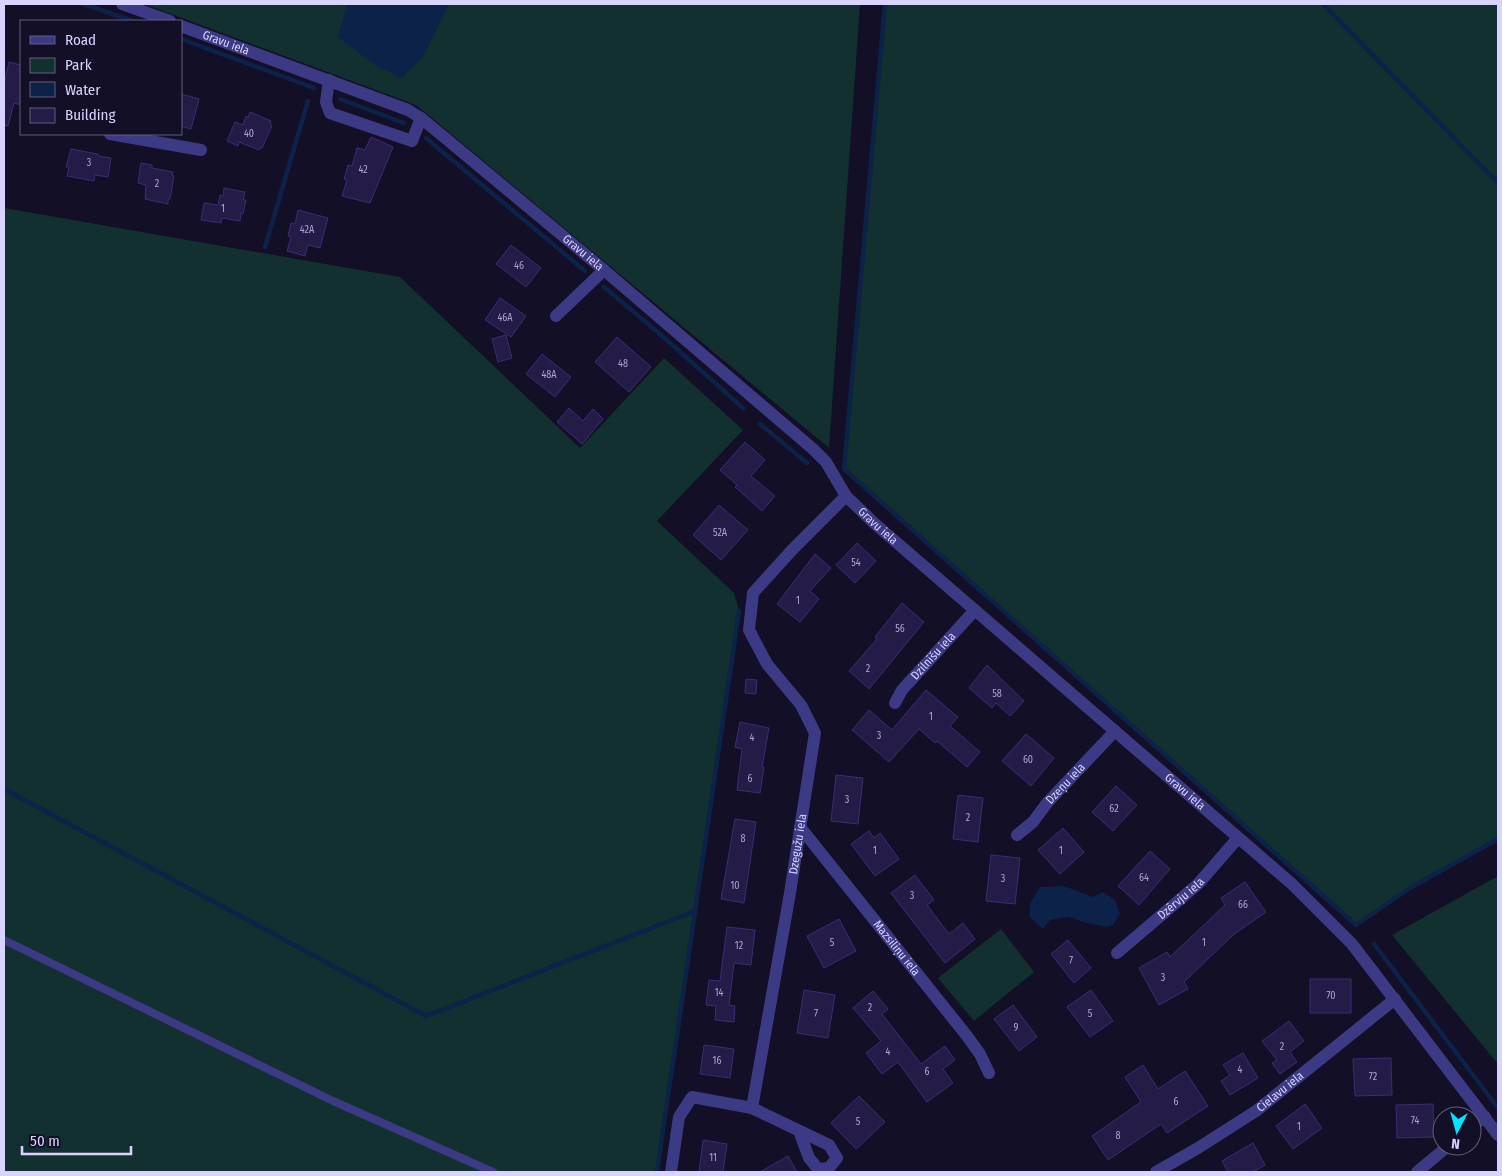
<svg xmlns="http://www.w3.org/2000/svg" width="1502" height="1176" viewBox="0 0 1502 1176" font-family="'Fira Sans Condensed',sans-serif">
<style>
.green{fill:#12302f}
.water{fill:#0c2248}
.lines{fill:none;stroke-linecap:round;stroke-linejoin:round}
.stream{stroke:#0c2248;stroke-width:4.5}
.building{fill:#241b47;stroke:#3b2d73}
.lane{stroke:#3d3a85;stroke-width:8}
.street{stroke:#3d3a85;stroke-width:12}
.labels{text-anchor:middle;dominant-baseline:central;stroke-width:4;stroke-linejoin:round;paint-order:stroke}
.number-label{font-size:10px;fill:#aca6d1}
.street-label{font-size:12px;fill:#d9d4ff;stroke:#130f26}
</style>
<rect width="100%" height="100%" fill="#130f26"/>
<!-- green -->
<path class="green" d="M144 4H860L829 448 416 105Z
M885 4H1498V837L1412 887 1356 925 844 469Z
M4 208 400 277 580 448 664 358 743 430 657 521 734 593 739 611 657 1172H4Z
M1498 876V1064L1392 935Z
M1001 929 1034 972 974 1021 938 978Z"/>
<!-- water -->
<path class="water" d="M347 4H449L424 55 402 78 375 65 338 37Z
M1064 886 1093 897 1103 892 1115 900 1120 914 1113 925 1107 927 1087 923 1069 917 1050 920 1043 929 1030 917V903L1040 887Z"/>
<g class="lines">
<!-- stream -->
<path class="stream" d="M83 4 133 21
M885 4 844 469 1356 925 1410 888 1498 839
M1323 4 1498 183
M181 39 314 88
M340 99 404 123
M426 138 585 271
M265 247 308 101
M604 287 660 334 743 408
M760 424 807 463
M4 789 426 1016 695 911
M1374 944 1498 1108
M657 1172 739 611"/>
</g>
<!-- building -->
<path class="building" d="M9 62 21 65V105L14 103 8 126 4 125V85Z
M181 94 199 99 191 129 181 126Z
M250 112 271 121 270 125 272 126 262 148H260L259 150 239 142 238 146 227 141 235 122 243 125 246 116 248 117Z
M371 137 393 147 370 203 342 196 347 180 344 179 348 165 352 166 357 148 365 150Z
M71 149 98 154V156L111 158 108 177 95 175 94 181 67 176 69 167H66Z
M141 163 152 165V168L173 172 172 175 174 176 170 199H168V204L145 199 146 185 138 183Z
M224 188 245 192 243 200H246L243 214 241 213 240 221 222 218 221 223 201 220 204 203 218 205 220 195 223 196Z
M298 210 328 218 320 248 308 245 305 256 287 251 291 237 288 236 291 223 295 224Z
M511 245 541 268 526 287 496 264Z
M500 298 526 316 511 337 485 320Z
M506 335 512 358 498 362 492 339Z
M617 337 651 367 629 392 595 362Z
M542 354 571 377 555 397 526 374Z
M569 408 583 421 593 409 603 419 582 444 557 422Z
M745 442 765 460 751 476 775 496 762 511 735 487 737 485 720 470Z
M719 505 748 530 721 560 693 535Z
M857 543 876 561 855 583 836 565Z
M815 554 831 568 810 591 819 599 800 622 777 604Z
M902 603 924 622 869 689 849 671 877 639 875 637Z
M987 665 1024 701 1010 716 996 703 992 708 969 688Z
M746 679 757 680 756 694 745 693Z
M926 690 958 717 950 726 980 752 967 767 937 741 935 743 919 729 889 762 852 730 869 710 892 730Z
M740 722 769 728 762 767H764L760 793 737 790 742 749 735 747Z
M1026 734 1054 758 1031 786 1002 761Z
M836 775 863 778 858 824 831 821Z
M1116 786 1137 805 1113 831 1092 812Z
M958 795 983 798 978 842 953 839Z
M735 819 756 822 744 903 721 899Z
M1063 828 1084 852 1060 874 1038 850Z
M869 831 874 838 880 833 899 859 875 876 851 844Z
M1150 851 1170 869 1139 905 1118 886Z
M991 855 1020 858 1015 904 986 901Z
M915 875 934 900 927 905 949 934 963 923 975 939 945 963 891 893Z
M1245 882 1266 912 1233 935 1184 982 1188 989 1159 1005 1139 968 1167 952 1170 957 1225 905 1221 898Z
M839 919 856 951 824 968 807 936Z
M727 927 755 930 751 965 734 963 729 1005 735 1006 734 1022 715 1020 716 1006 706 1005 709 980 720 981Z
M1068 940 1091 968 1074 983 1051 954Z
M1310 979H1351V1013H1310Z
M804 990 835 995 828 1038 797 1033Z
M1091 990 1113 1021 1090 1037 1067 1007Z
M873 991 888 1009 882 1014 921 1064 945 1046 955 1060 943 1069 953 1083 927 1102 898 1062 882 1074 866 1053 881 1041 853 1008Z
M1013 1005 1037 1037 1019 1051 994 1019Z
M1289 1021 1304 1041 1290 1052 1297 1062 1280 1074 1272 1063 1277 1060 1262 1041Z
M704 1045 734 1049 730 1078 700 1074Z
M1243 1053 1258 1078 1230 1095 1221 1081 1230 1075 1223 1065Z
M1391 1058 1392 1095 1355 1096 1353 1059Z
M1143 1065 1158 1089 1185 1071 1208 1106 1167 1133 1161 1124 1108 1160 1092 1136 1141 1102 1125 1077Z
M859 1096 885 1122 856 1149 831 1123Z
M1305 1104 1322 1128 1293 1149 1276 1126Z
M1433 1104 1434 1137 1397 1138 1396 1105Z
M703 1140 727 1144 723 1172H699Z
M1253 1143 1265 1165 1253 1172H1228L1222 1161Z
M788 1156 797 1172H760Z"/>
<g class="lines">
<!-- lane -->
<path class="lane" d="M4 940 333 1101 493 1172"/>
<!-- street -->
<g class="street">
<path d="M122 4 170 21"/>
<path id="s1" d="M181 26 408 110 421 118 604 270 813 449 826 462 846 496 874 523 1292 884 1352 944 1498 1135"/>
<path d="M329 80 326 102 330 113 412 141 421 118"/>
<path d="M110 134 201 150"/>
<path d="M556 316 604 270"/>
<path id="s2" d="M895 703 902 690 975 610"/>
<path id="s3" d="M800 827 967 1036 980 1054 989 1073"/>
<path id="s4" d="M1017 835 1033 822 1047 803 1115 731"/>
<path id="s5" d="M1117 953 1198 884 1238 838"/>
<path id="s6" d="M752 1108 790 893 815 733 801 705 767 664 749 630 753 593 792 550 846 496"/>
<path d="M1472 1126 1485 1117"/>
<path d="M671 1172 679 1117 692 1097 752 1108 829 1145 837 1158 829 1168 818 1169 809 1158 799 1131"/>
<path id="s7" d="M1156 1172 1198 1148 1256 1111 1395 999"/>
<path d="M1417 1172 1448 1146"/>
</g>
</g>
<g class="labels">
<!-- number labels -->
<g class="number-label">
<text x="249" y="134">40</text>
<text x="89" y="163">3</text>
<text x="363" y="170">42</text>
<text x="157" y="184">2</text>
<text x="223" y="209">1</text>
<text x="307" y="230">42A</text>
<text x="519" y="266">46</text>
<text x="505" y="318">46A</text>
<text x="623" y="364">48</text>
<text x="549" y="375">48A</text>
<text x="720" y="533">52A</text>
<text x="856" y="563">54</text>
<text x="798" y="601">1</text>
<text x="900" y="629">56</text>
<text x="868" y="669">2</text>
<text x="997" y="694">58</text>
<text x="931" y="717">1</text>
<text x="879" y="736">3</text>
<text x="752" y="738">4</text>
<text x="1028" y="760">60</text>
<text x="750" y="779">6</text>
<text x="847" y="800">3</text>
<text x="1114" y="809">62</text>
<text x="968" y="818">2</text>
<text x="743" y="839">8</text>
<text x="875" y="851">1</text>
<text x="1061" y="851">1</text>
<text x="1144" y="878">64</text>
<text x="1003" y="879">3</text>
<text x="735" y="886">10</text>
<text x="912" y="896">3</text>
<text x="1243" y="905">66</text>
<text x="832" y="943">5</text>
<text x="1204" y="943">1</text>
<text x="739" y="946">12</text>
<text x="1071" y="961">7</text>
<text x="1163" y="978">3</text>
<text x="719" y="993">14</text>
<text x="1331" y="996">70</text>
<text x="870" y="1008">2</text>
<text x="816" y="1014">7</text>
<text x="1090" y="1014">5</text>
<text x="1016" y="1028">9</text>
<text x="1282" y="1047">2</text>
<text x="888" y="1052">4</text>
<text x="717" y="1061">16</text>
<text x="1240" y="1070">4</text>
<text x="927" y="1072">6</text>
<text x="1373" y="1077">72</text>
<text x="1176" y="1102">6</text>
<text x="1415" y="1121">74</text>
<text x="858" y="1122">5</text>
<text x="1299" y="1127">1</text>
<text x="1118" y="1136">8</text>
<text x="713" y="1158">11</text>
</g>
<!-- street labels -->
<g class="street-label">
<text stroke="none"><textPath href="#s1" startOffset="48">Gravu iela</textPath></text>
<text stroke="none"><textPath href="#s1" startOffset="468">Gravu iela</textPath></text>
<text stroke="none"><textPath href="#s1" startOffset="872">Gravu iela</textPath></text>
<text stroke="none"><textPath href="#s2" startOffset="61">Dzilnīšu iela</textPath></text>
<text stroke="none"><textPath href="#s4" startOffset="71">Dzeņu iela</textPath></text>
<text stroke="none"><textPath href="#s1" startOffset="1278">Gravu iela</textPath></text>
<text stroke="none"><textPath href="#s6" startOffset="268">Dzegužu iela</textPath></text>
<text stroke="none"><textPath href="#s5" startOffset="84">Dzērvju iela</textPath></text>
<text stroke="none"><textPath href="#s3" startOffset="155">Mazsiliņu iela</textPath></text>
<text stroke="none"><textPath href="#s7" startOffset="148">Cielavu iela</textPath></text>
</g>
</g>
<!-- border -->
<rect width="1502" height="1176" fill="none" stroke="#d9d4ff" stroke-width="10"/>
<!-- legend -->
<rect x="20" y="20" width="162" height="115" fill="#130f26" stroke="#625e7d"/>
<rect x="30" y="36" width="25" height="8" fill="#3d3a85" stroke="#625e7d"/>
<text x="65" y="45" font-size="15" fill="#d9d4ff">Road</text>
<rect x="30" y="58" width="25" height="15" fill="#12302f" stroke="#625e7d"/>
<text x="65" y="70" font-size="15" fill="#d9d4ff">Park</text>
<rect x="30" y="82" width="25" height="15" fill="#0c2248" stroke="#625e7d"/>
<text x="65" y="95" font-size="15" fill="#d9d4ff">Water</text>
<rect x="30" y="108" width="25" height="15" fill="#241b47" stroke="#625e7d"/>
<text x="65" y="120" font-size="15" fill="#d9d4ff">Building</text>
<!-- north arrow -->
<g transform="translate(1457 1131) rotate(186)"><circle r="24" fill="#130f26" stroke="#625e7d"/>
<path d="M0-4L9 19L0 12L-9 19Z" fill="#00e5ff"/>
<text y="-8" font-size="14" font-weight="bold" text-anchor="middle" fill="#d9d4ff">N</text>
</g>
<!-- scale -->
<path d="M22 1146v8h109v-8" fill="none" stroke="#d9d4ff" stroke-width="2.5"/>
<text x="30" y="1146" font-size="15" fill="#d9d4ff" stroke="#130f26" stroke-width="4" paint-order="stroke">50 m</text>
</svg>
